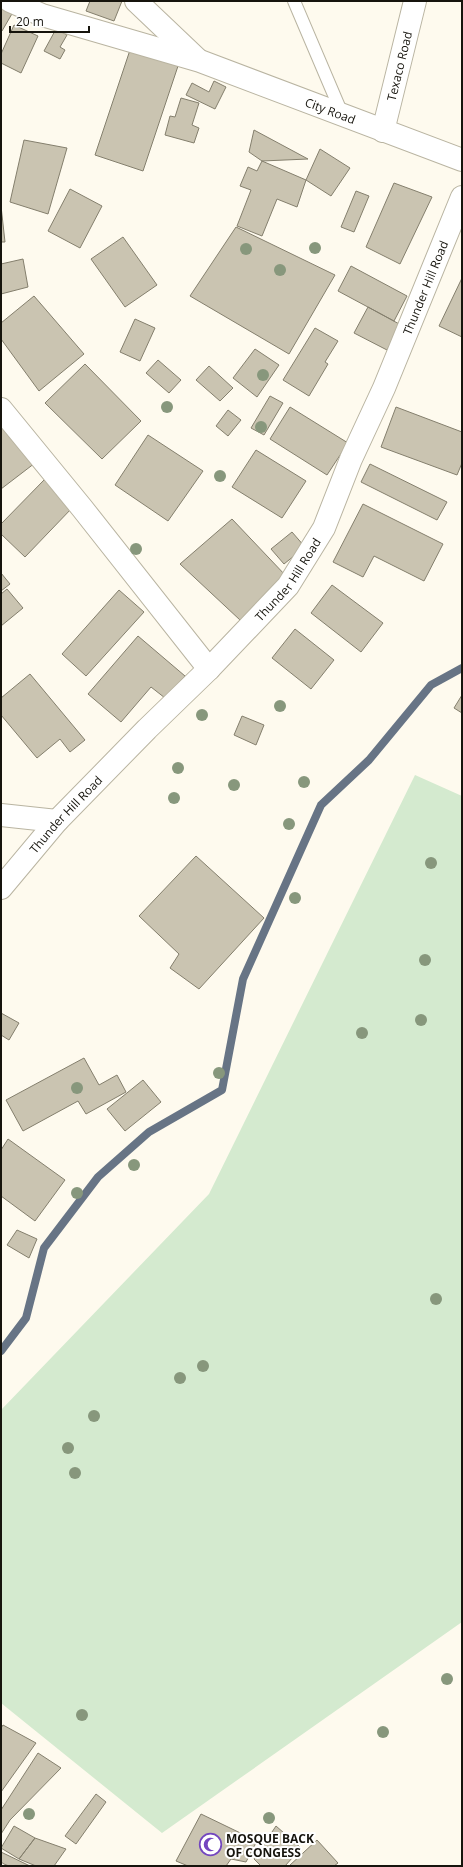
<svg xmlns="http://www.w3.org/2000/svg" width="463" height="1867" viewBox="0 0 463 1867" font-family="'Open Sans',sans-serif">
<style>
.green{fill:#d4eacf}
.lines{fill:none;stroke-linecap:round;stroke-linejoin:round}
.stream{stroke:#677485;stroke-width:8}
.building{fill:#cac4b1;stroke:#847f6d}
.lane-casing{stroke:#b9b4a1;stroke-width:14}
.street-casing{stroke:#b9b4a1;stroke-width:24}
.secondary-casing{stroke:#b9b4a1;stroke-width:24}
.lane{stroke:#fff;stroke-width:12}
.street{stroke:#fff;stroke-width:22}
.secondary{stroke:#fff;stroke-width:22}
.tree{fill:#87977c}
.labels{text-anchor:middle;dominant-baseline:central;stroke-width:4;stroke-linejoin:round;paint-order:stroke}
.street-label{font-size:12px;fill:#16140d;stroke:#fff}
.poi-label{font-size:12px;font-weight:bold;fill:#16140d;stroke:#fff;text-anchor:start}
</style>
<rect width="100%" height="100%" fill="#fefaee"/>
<!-- green -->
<path class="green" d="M415 775 462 796V1622L162 1833 1 1703V1410L209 1194Z"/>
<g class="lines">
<!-- stream -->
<path class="stream" d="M1 1351 26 1318 44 1248 98 1177 149 1132 222 1090 243 979 321 805 369 760 431 685 462 668"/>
</g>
<!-- building -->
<path class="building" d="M90 1H122L114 21 86 11Z
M1 5 13 12 2 31H1Z
M14 25 38 36 21 73 1 63V54Z
M56 29 67 35 60 47 65 50 60 59 44 51Z
M131 47 179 63 143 171 95 155Z
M214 81 226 87 215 109 186 95 192 83 209 92Z
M181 98 199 103 192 125 199 128 194 143 165 135 170 116 175 117Z
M254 130 308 159 262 161 249 152Z
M24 140 67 148 48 214 10 202Z
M320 149 350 168 331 196 306 180Z
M262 161 306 180 297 207 277 199 262 236 237 226 251 190 240 186 248 167 257 171Z
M394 183 432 197 400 264 366 247Z
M70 189 102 206 80 248 48 231Z
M356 191 369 196 354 232 341 227Z
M1 206 5 242H1Z
M236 227 335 275 289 354 190 296Z
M123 237 157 285 125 307 91 259Z
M23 259 28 287 1 294V264Z
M351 266 407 296 394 321 338 291Z
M462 278V337L439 326Z
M34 296 84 354 39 391 1 339V323Z
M368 307 401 325 387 350 354 333Z
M135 319 155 328 140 361 120 352Z
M315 328 338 341 325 362 328 364 309 396 283 380Z
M255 349 279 365 257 397 233 378Z
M158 360 181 380 169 393 146 373Z
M85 364 141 421 102 459 45 403Z
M209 366 233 388 220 401 196 380Z
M270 396 283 403 264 435 251 428Z
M290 407 348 443 327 475 270 439Z
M396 407 462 432V463L457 475 381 447Z
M228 410 241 420 228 436 216 426Z
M1 419 35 463 1 489Z
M148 435 203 471 168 521 115 485Z
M256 450 306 481 282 518 232 487Z
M370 464 447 502 437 520 361 482Z
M44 480 73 507 25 557 1 534V524Z
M363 504 443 544 424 581 374 556 363 577 333 562Z
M232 519 287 577 240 620 180 564Z
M292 532 305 547 284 564 271 549Z
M1 573 10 584 1 591Z
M332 585 383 623 361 652 311 613Z
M7 589 23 608 1 626V594Z
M119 590 144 612 86 676 62 654Z
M295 629 334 660 311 689 272 658Z
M138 636 185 676 165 698 151 687 121 722 88 694Z
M30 674 85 740 70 752 60 739 37 758 1 715V698Z
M462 695V713L454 708Z
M242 716 264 725 256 745 234 735Z
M196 856 264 918 199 989 170 968 179 954 139 916Z
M1 1013 19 1023 9 1040 1 1035Z
M84 1058 99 1085 117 1075 126 1092 86 1114 78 1101 23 1131 6 1100Z
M143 1080 161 1102 125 1131 107 1109Z
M8 1139 65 1180 35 1221 1 1196V1150Z
M17 1230 37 1239 29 1258 7 1245Z
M3 1725 36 1743 1 1792V1728Z
M38 1753 61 1768 10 1820 1 1834V1810Z
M96 1794 106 1802 76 1844 65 1836Z
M201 1814 257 1841 246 1862 231 1859 226 1866H188L176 1861Z
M14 1826 35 1838 19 1859 1 1848Z
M276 1826 301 1848 285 1866H261L254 1859Z
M35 1838 66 1849 54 1866H36L19 1859Z
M317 1840 338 1863 334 1866H289Z
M1 1852 30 1866H9L4 1864 1 1862Z"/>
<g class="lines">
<defs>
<path id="lane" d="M294 1 343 116"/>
<g id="street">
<path id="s1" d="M383 131 415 1"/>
<path d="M1 409 82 508 209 669"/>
<path d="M1 815 57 821"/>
<path id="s2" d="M1 888 57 821 147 729 209 669 288 586 324 528 351 459 384 388 462 197"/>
</g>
<g id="secondary">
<path id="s3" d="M10 1 42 15 200 61 462 160"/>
<path d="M136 1 197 59"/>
</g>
</defs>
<!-- lane casing -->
<use href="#lane" class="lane-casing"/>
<!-- street casing -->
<use href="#street" class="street-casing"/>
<!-- secondary casing -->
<use href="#secondary" class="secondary-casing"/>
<!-- lane -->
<use href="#lane" class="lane"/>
<!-- street -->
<use href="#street" class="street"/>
<!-- secondary -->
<use href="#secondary" class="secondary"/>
</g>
<!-- trees -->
<g class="tree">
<circle cx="315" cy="248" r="6"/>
<circle cx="246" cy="249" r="6"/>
<circle cx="280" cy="270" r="6"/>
<circle cx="263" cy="375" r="6"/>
<circle cx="167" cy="407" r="6"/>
<circle cx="261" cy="427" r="6"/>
<circle cx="220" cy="476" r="6"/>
<circle cx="136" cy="549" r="6"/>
<circle cx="280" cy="706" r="6"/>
<circle cx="202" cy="715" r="6"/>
<circle cx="178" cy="768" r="6"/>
<circle cx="304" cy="782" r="6"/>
<circle cx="234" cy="785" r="6"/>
<circle cx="174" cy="798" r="6"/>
<circle cx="289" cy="824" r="6"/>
<circle cx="431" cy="863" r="6"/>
<circle cx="295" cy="898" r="6"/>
<circle cx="425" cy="960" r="6"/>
<circle cx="421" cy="1020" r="6"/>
<circle cx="362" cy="1033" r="6"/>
<circle cx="219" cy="1073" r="6"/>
<circle cx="77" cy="1088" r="6"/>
<circle cx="134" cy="1165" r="6"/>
<circle cx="77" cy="1193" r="6"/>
<circle cx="436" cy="1299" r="6"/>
<circle cx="203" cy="1366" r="6"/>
<circle cx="180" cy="1378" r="6"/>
<circle cx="94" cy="1416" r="6"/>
<circle cx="68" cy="1448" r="6"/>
<circle cx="75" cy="1473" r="6"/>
<circle cx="447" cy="1679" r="6"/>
<circle cx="82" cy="1715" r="6"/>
<circle cx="383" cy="1732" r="6"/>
<circle cx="29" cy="1814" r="6"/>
<circle cx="269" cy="1818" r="6"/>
</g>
<!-- icons -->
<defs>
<symbol id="mosque-ring" viewBox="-11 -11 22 22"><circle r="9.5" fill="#fff" stroke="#7346bf" stroke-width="1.5"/><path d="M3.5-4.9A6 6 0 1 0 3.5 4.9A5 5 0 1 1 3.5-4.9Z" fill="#7346bf"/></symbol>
</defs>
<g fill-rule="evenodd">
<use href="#mosque-ring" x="198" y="1832" width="25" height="25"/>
</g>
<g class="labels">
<!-- street labels -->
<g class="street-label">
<text stroke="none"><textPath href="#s1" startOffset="67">Texaco Road</textPath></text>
<text stroke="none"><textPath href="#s3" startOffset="339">City Road</textPath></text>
<text stroke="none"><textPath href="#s2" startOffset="746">Thunder Hill Road</textPath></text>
<text stroke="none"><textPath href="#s2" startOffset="422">Thunder Hill Road</textPath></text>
<text stroke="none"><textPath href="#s2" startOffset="98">Thunder Hill Road</textPath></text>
</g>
<!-- poi labels -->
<g class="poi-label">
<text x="226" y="1838">MOSQUE BACK<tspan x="226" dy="14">OF CONGESS</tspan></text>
</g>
</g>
<!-- border -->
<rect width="463" height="1867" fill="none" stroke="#16140d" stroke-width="4"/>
<!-- scale -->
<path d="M10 26v6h79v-6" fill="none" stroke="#16140d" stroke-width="2"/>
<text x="16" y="26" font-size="12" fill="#16140d" stroke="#ffffff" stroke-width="3" paint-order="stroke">20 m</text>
</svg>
